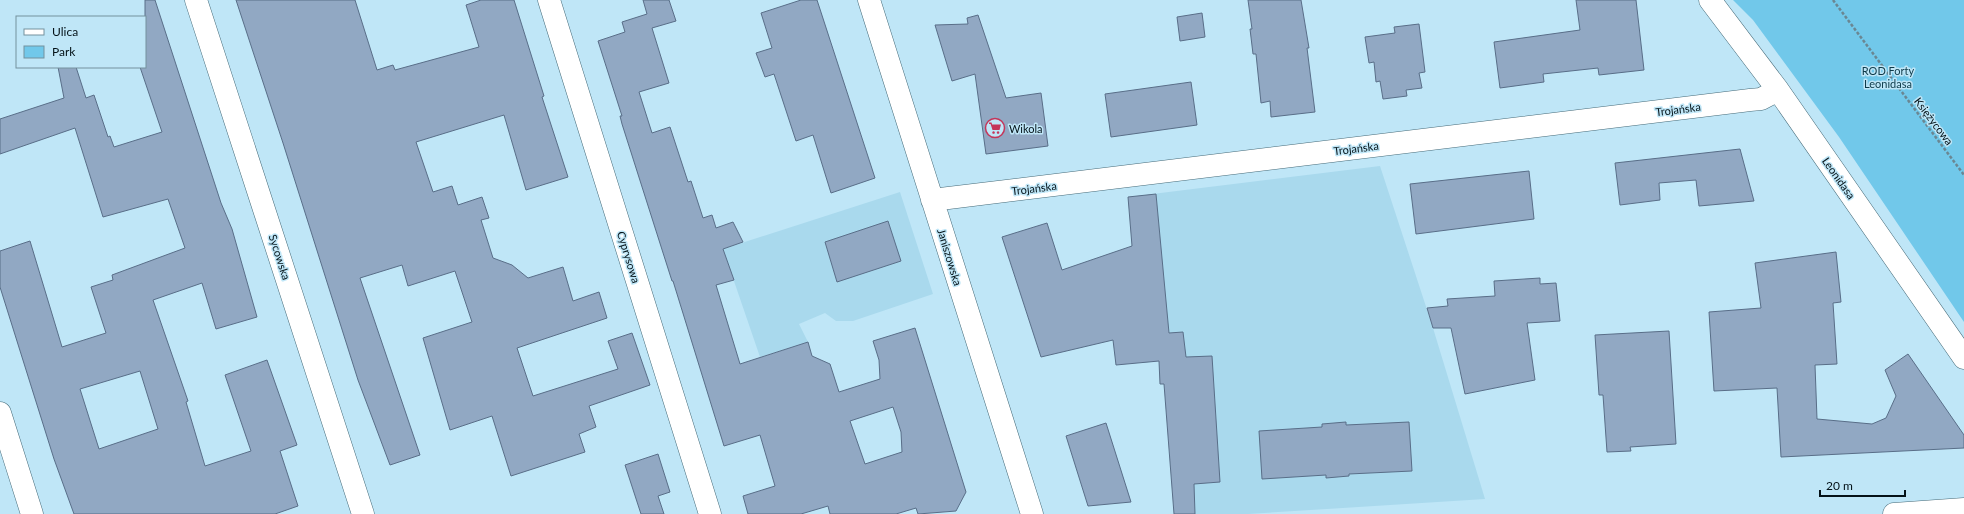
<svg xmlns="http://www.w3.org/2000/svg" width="1964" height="514" viewBox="0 0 1964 514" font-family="Lato,sans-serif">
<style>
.built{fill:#a9d9ed}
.green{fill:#71c8ea}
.building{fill:#91a8c3;stroke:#596e88;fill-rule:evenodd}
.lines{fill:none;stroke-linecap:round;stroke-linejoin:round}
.minor-casing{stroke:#466b79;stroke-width:23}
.path{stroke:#6a8692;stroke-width:2.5;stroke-dasharray:3 2;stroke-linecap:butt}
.minor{stroke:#fff;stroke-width:22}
.labels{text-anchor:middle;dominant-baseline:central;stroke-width:3;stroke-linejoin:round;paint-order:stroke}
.park-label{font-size:11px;fill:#0d3a49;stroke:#bfe6f7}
.street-label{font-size:11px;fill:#041218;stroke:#bfe6f7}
.poi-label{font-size:11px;fill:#041218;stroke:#bfe6f7;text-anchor:start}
</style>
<rect width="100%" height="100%" fill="#bfe6f7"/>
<!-- built -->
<path class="built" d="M1380 166 1433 328 1485 499 1248 514H1195L1185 357 1144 363 1128 197Z
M900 192 933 294 853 321H836L825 313 799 324 808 342 760 357 723 249Z"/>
<!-- green -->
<path class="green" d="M1733 0H1964V322L1839 137 1753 20Z"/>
<!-- building -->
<path class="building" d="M145 0H155L221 203 232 229 257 317 216 329 202 283 153 300 188 401 186 402 205 466 251 451 225 375 267 360 297 445 280 451 298 506 275 514H74L54 459 0 287V251L30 241 62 347 106 333 91 287 113 280 112 275 185 248 168 199 103 217 75 128 0 154V119L64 98 58 67H76L86 98 94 95 108 137 110 136 114 147 162 132 140 67H145ZM140 371 158 429 99 449 80 389Z
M236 0H355L377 70 393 65 395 70 479 47 466 5 481 0H514L544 96 542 97 568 177 526 190 504 115 416 142 433 192 452 186 458 205 482 197 489 218 481 220 493 258 512 265 528 278 563 267 573 301 599 292 607 318 517 348 533 396 618 369 608 341 632 333 650 385 589 406 596 427 579 434 585 452 511 476 492 416 450 430 423 338 472 322 455 271 408 286 402 265 360 278 420 455 390 465 358 380 283 143Z
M643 0H669L676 21 652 28 669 83 639 92 652 133 670 127 688 182 691 181 703 218 712 215 716 228 733 222 743 242 723 249 734 280 716 285 740 364 808 342 812 356 830 364 839 392 880 379 879 360 873 341 915 328 966 492 956 511 918 514 916 508 896 514H830L828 506 801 514H748L743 496 775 486 760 435 724 446 673 281H672L622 124 620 116H622L598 41 625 32 622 22 647 14ZM893 407 901 432 902 452 865 464 850 421Z
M801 0H817L875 178 831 193 813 135 796 141 774 74 765 77 756 53 772 48 761 13Z
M1248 0H1301L1309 48H1307L1315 112 1271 117 1270 101 1261 103 1256 54H1253L1250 29H1252Z
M1576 0H1636L1644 70 1599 75 1598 68 1543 74 1544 82 1500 88 1494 42 1580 30Z
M1202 13 1205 37 1180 41 1177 17Z
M978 15 1006 98 1041 93 1048 146 986 154 975 74 952 81 935 25 968 24 967 18Z
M1419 24 1425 72 1419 73 1422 88 1406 90 1407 96 1383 99 1380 81 1376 82 1374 62 1369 63 1365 37 1395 33 1394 27Z
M1191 82 1197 125 1111 137 1105 94Z
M1740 149 1754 201 1699 206 1696 180 1659 183 1660 200 1620 205 1615 163Z
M1529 171 1534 219 1416 234 1410 184Z
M1156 194 1169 333 1183 332 1186 357 1212 356 1220 482 1194 484 1195 514H1174L1164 384H1160L1159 361 1116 365 1113 340 1041 357 1002 237 1047 223 1062 270 1132 246 1128 197Z
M888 221 901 261 837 282 825 242Z
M1836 252 1841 302 1833 303 1837 364 1815 365 1817 419 1872 424 1886 418 1896 396 1885 370 1908 354 1964 435V448L1781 457 1777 388 1714 391 1709 312 1761 308 1755 263Z
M1540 278V284L1556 283 1560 321 1527 323 1535 380 1465 394 1451 328H1433L1427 308 1448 306 1447 299 1495 296 1494 281Z
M1669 331 1676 444 1630 447 1631 451 1607 452 1603 395H1599L1595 335Z
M1346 422V425L1409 422 1412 471 1349 474V476L1326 478V475L1262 479 1259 431 1322 427V424Z
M1106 423 1131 502 1088 506 1066 436Z
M658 454 670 492 658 496 664 514H641L625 465Z"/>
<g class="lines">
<defs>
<path id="minor" d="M196 0 363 514
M549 0 710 514
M869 0 1032 514
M1710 0 1778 90 1964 358
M932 200 1750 100 1761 99 1778 90
M0 413 32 514
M1894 514 1964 509"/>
</defs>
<!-- minor casing -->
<use href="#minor" class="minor-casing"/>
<!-- path -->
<path class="path" d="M1833 0 1964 175"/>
<!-- minor -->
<use href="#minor" class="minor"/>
</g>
<!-- icons -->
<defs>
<symbol id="supermarket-ring" viewBox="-11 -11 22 22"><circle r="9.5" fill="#bfe6f7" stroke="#c5355a" stroke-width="1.5"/><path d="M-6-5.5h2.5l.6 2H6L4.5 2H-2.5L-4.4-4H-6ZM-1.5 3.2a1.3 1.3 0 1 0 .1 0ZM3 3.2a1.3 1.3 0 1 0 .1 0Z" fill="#c5355a"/></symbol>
</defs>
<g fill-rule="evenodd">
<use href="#supermarket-ring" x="984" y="117" width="22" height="22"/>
</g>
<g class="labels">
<!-- park labels -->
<g class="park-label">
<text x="1888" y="70">ROD Forty<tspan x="1888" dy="13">Leonidasa</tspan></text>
</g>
<!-- street labels -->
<g class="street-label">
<text transform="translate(1678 109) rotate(-7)">Trojańska</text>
<text transform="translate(1934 121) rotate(53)">Księżycowa</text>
<text transform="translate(1356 148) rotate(-7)">Trojańska</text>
<text transform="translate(1839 178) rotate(55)">Leonidasa</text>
<text transform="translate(1034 188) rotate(-7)">Trojańska</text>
<text transform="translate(280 257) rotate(72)">Sycowska</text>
<text transform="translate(629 257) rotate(73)">Cyprysowa</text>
<text transform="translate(950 257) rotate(73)">Janiszowska</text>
</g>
<!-- poi labels -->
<g class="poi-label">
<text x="1009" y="128">Wikola</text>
</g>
</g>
<!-- legend -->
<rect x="16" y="16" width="130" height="52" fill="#bfe6f7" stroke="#74919e"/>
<rect x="24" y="29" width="20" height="6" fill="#ffffff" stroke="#74919e"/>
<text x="52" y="36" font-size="12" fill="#041218">Ulica</text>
<rect x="24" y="46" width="20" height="12" fill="#71c8ea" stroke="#74919e"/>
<text x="52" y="56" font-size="12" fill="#041218">Park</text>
<!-- scale -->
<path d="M1820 490v6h85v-6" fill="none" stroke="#041218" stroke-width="2"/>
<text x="1826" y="490" font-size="12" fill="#041218" stroke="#bfe6f7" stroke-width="3" paint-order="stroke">20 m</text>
</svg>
